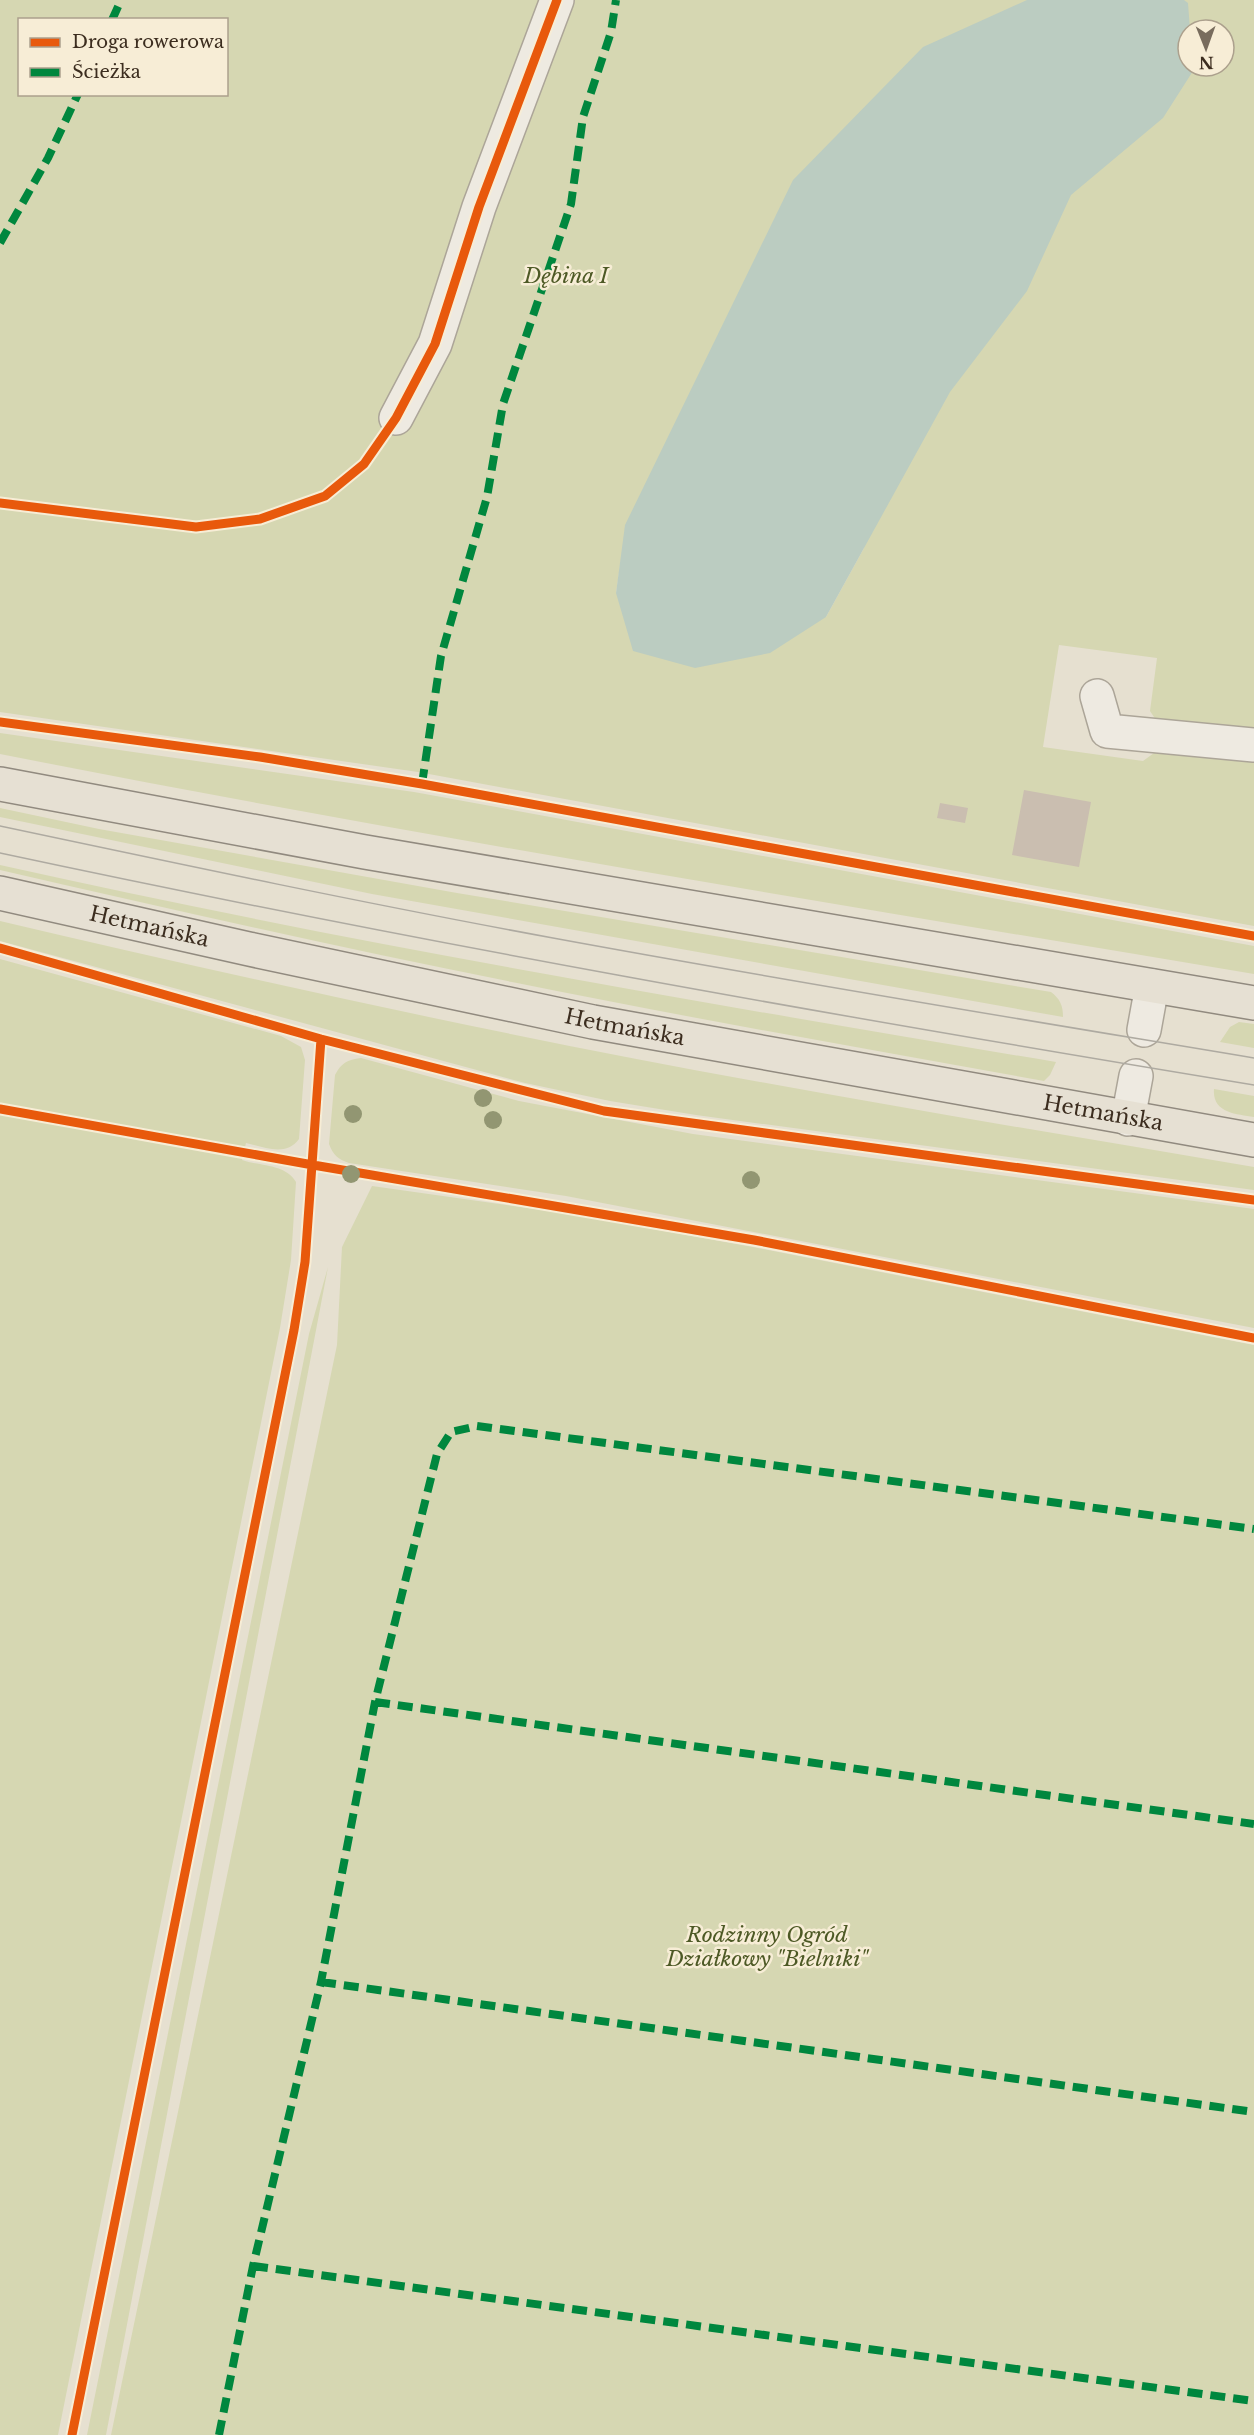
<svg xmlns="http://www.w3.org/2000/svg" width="1254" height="2435" viewBox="0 0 1254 2435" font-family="'Libre Baskerville',serif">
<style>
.green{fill:#d6d7b2;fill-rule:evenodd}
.water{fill:#bbccc1}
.building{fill:#cabeb0}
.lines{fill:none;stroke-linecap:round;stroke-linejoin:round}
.minor-casing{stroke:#aca598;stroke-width:36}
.major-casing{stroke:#918a7f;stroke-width:36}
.minor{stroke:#eeeae1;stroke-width:33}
.major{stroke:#e6e0d3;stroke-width:33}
.tram{stroke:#aeaaa1;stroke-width:1.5}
.quiet{stroke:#00873e;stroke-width:8;stroke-dasharray:15 8;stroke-linecap:butt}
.cycleway-casing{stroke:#f7edd6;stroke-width:13}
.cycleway{stroke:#e8590c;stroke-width:9}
.tree{fill:#929672}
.labels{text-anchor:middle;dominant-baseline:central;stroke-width:5;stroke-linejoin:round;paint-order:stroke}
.park-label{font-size:21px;font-style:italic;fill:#4d5925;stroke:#f7edd6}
.street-label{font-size:21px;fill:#3c2d1f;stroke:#f7edd6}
</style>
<rect width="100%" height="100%" fill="#e6e0d0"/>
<!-- green -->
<path class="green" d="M0 0H1254V732L1158 723 1150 711 1157 658 1059 645 1043 747 1143 761 1154 753 1254 762V926L418 772 0 712ZM20 20H226V94H20ZM1188 30H1224V66H1188ZM623 546 864 547V548L826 617 616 593Z
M0 733 414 792 1254 946V974C835 904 416 836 0 754Z
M0 808 99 829 457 893 1051 992C1060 999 1063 1005 1063 1017L372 894 0 817Z
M0 865C349 943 703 1003 1056 1062L1050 1075 1044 1081C867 1049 689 1018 512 982 341 948 170 909 0 870Z
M0 921C252 980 505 1036 760 1082 924 1112 1089 1139 1254 1167V1190L696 1115 610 1101 525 1083 0 941Z
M0 959 281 1036 301 1047 305 1060 299 1139C286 1157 264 1147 246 1143L242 1160C259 1166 286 1164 296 1182L291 1260 280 1328 58 2435H0Z
M1239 1022 1254 1024V1048L1220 1042 1230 1027Z
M361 1058 519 1101 693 1134 1254 1209V1328L566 1196 349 1163C338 1159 333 1155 329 1144L335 1075C341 1063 347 1060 361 1058Z
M1214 1089 1254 1096V1117C1236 1114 1212 1113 1214 1089Z
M372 1186 564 1213 753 1247 1254 1345V2435H111L337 1345 342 1247Z
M328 1267 106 2435H87L309 1334Z"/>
<!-- water -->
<path class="water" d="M1027 0H1184L1188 3 1190 30H1188V66H1192L1193 71 1163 118 1071 195 1027 291 950 392 826 617 770 653 695 668 633 651 616 593 625 525 793 180 923 47Z"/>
<!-- building -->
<path class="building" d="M1024 790 1091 802 1079 867 1012 855Z
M940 803 968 808 965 823 937 818Z"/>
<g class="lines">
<defs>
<path id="minor" d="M396 418 435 344 479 207 557 0
M1097 696 1107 731 1254 745
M1144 1030 1152 986
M1128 1119 1136 1076"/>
<g id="major">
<path d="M0 784 365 852 1254 1003"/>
<path id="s1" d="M0 893 249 949 593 1022 1254 1140"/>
</g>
</defs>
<!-- minor casing -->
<use href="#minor" class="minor-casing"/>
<!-- major casing -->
<use href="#major" class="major-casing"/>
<!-- minor -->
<use href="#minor" class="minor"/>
<!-- major -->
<use href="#major" class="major"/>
<!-- tram -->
<path class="tram" d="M0 826C184 865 368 904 553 938 786 981 1020 1019 1254 1058
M0 853C416 942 834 1016 1254 1085"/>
<!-- quiet -->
<path class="quiet" d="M112 20 121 0
M0 243 48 158 78 94
M422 784 441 656 487 497 503 404 571 204 583 117 611 32 616 0
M375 1702 1254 1824
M321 1982 1254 2112
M253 2266 1254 2401
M219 2435 253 2266 321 1982 375 1702 437 1454 451 1432 477 1426 1254 1529"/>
<defs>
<path id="cycleway" d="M0 503 196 527 260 519 325 496 364 464 396 418 435 344 479 207 557 0
M0 722 260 757 422 784 1254 936
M0 948 321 1039 604 1111 1254 1200
M0 1109 313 1165 754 1240 1254 1338
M72 2435 294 1330 305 1262 321 1039"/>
</defs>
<!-- cycleway casing -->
<use href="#cycleway" class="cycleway-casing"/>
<!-- cycleway -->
<use href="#cycleway" class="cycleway"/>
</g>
<!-- trees -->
<g class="tree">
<circle cx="483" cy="1098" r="9"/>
<circle cx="353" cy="1114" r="9"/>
<circle cx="493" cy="1120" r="9"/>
<circle cx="351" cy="1174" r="9"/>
<circle cx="751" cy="1180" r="9"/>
</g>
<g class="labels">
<!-- park labels -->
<g class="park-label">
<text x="566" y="276">Dębina I</text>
<text x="767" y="1935">Rodzinny Ogród<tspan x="767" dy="24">Działkowy "Bielniki"</tspan></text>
</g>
<!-- street labels -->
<g class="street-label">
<text stroke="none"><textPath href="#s1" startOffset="153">Hetmańska</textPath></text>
<text stroke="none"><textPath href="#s1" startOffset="639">Hetmańska</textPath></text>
<text stroke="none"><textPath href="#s1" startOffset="1125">Hetmańska</textPath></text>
</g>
</g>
<!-- legend -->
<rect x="18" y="18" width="210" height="78" fill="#f7edd6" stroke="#aca08d" stroke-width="1.5"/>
<rect x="30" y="38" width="30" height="9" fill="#e8590c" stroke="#aca08d" stroke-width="1.5"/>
<text x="72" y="48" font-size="18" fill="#3c2d1f">Droga rowerowa</text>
<rect x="30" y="68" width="30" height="9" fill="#00873e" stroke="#aca08d" stroke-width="1.5"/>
<text x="72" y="78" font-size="18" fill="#3c2d1f">Ścieżka</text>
<!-- north arrow -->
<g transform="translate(1206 48) rotate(179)"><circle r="28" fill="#f7edd6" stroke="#aca08d" stroke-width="1.5"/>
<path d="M0-4.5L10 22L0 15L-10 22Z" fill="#786c5d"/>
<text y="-9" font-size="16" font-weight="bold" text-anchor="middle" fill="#3c2d1f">N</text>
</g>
</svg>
